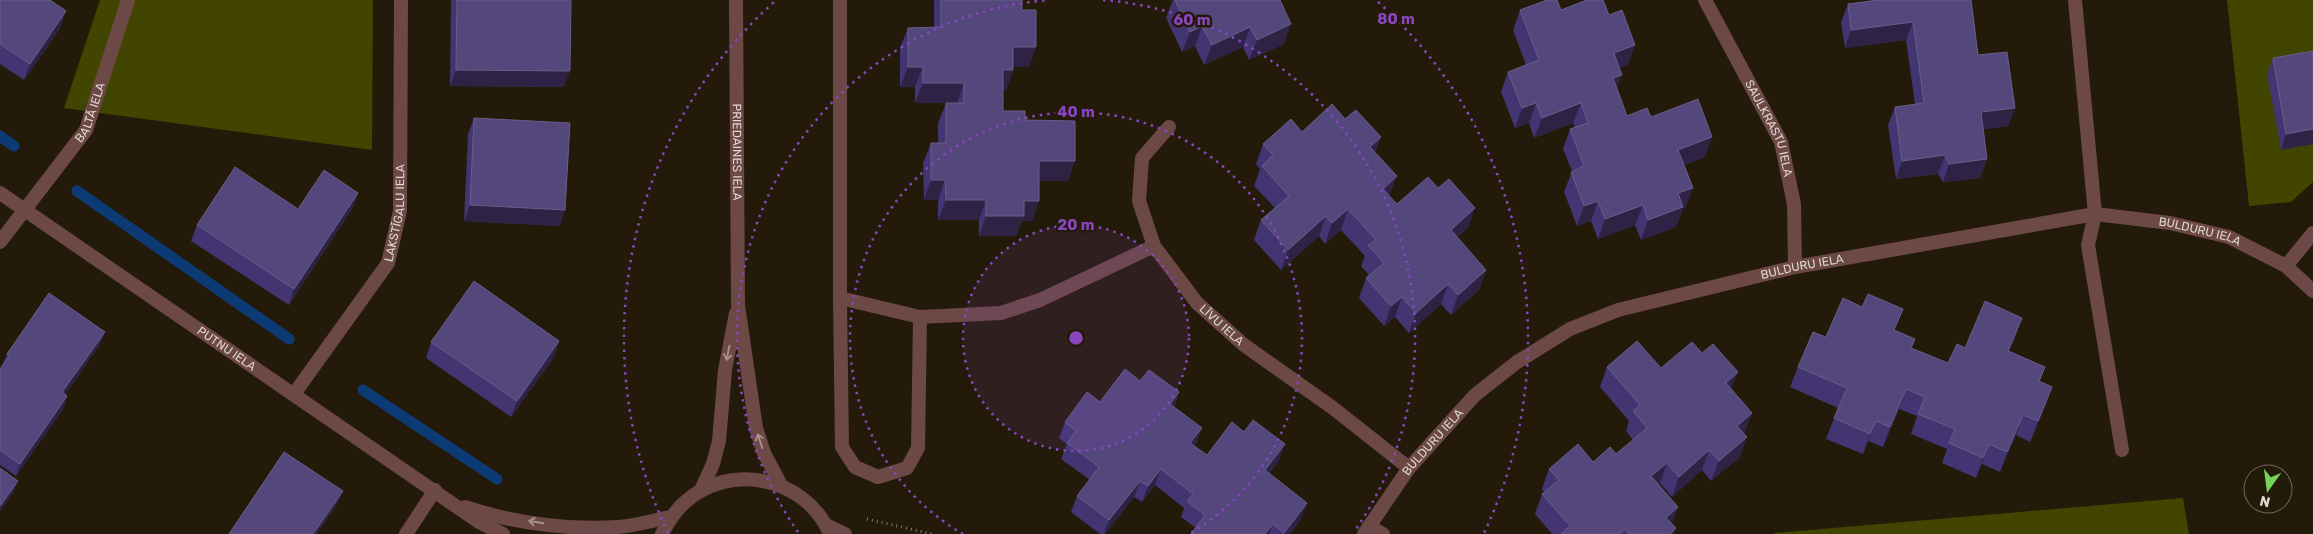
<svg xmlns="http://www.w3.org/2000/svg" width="2313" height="534" viewBox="0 0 2313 534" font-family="Rubik,sans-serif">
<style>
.green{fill:#414500}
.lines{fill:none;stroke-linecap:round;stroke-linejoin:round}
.stream{stroke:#0c3a74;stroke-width:11}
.path{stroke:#837c6e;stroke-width:3;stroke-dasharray:1 4;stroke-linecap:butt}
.service{stroke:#6c4847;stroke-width:14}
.minor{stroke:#6c4847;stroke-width:14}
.wall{fill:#423572}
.shaded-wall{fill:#2e2344}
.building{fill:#53477c;stroke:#685e88}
.oneway{stroke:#a5908a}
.ring{fill:none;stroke:#8a46c1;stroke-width:2.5;stroke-dasharray:2.5 5}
.labels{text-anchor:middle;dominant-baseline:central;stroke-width:5;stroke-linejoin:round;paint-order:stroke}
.street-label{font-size:12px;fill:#ded8cd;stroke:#231a0a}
.centre{fill:#8a46c1;stroke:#231a0a;stroke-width:2.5}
.ring-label{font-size:15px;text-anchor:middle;font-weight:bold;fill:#8a46c1;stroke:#231a0a;stroke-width:5;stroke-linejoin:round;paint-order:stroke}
</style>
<rect width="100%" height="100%" fill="#231a0a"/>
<!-- green -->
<path class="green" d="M100 0H373L372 150 64 108Z
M2227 0H2313V182L2291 202 2249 206Z
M2183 498 2189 534H1774L1775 533Z"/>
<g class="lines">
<!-- stream -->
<path class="stream" d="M0 136 14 146
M77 191 289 339
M363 390 497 479"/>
<!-- path -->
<path class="path" d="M867 519 932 534"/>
<!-- service -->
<path class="service" d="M2075 0 2095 214 2088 245 2122 450
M1369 526 1383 534"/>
<!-- minor -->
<g class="minor">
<path id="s1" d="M736 0 738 305 756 428 764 453 781 485"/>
<path d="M840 0V298L920 317 1001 313 1040 300 1154 246"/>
<path id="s2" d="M1705 0 1781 142 1794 204 1795 267"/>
<path id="s3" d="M1169 127 1142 158 1139 201 1154 246 1197 303 1244 345 1333 408 1409 468"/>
<path id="s4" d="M0 193 479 522 503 534"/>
<path id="s5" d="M0 242 86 130 128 0"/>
<path d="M2286 266 2313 233"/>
<path d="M840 298 842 447 855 467 878 477 907 468 918 448 920 317"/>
<path id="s6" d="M294 394 388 263 400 211 401 0"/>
<path d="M701 490 713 464 719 441 725 370 736 313"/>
<path d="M465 507C512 523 568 530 618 527 635 526 654 520 671 517"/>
<path d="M826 525 845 534"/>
<path d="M406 534 435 490"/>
<path d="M662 534C668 522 674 512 684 503 729 461 806 477 830 534"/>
<path id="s7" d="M1364 534 1409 468 1475 395 1517 362 1570 329 1618 310 1795 267 2095 214 2170 223 2229 237 2286 266 2313 291"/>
</g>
</g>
<!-- wall -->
<path class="wall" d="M0 0 61 27 24 80 0 64Z
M451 0H571L564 87 450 86Z
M934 0H1022V10L1036 47 1029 67H1013V70L1006 90H1003V111L1025 120 1068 181H1039L1032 221H1022L1016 236H979V220H938V200H924L923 163 931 143H938V123L946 103H951H915V87H900V48L908 28 934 27Z
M1173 0H1280L1284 44 1249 60 1243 47 1204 65 1195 46 1182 52 1166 18Z
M1870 0H1971L1978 55 2015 108 2008 126 1983 129 1987 159 1980 178 1943 182 1938 174 1896 179 1888 125 1895 107 1915 104 1906 40 1845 48 1841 22 1848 4 1871 1Z
M1520 10H1561L1628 65 1619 68 1617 88 1627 116 1651 117 1705 157 1684 165 1693 188 1685 208 1683 209 1676 227 1641 240 1635 225 1598 239 1591 221 1577 226 1564 192 1572 171 1563 149 1570 129 1575 127 1573 123 1534 138 1529 123 1515 128 1501 92 1508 72 1526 65 1513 30Z
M2273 58 2313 144 2281 150 2267 74Z
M474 118 560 226 464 221 468 134Z
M1345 119 1376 153 1389 196 1397 204 1468 228 1457 237 1486 270 1479 290 1451 315 1441 304 1409 333 1395 317 1384 326 1359 298 1366 278 1369 275 1361 266 1365 256 1341 230 1325 244 1319 236 1281 270 1254 240 1261 220 1275 208 1254 186 1260 169 1256 164 1263 144 1302 132Z
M358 193 352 209 289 305 191 241 197 225 298 209Z
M1895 330 1911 348 1948 363 1965 348 2015 338 2009 351 2045 367 2040 381 2045 407 2030 442 2016 435 2000 472 1982 464 1976 478 1942 463 1947 449 1911 434 1917 416 1899 409 1883 447 1868 441 1863 454 1826 439 1838 408 1790 387 1798 367 1826 337Z
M559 341 554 357 511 417 426 358 431 342Z
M100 344 65 395 67 396 63 409 16 476 0 465V369L2 366 7 354Z
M1607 367 1661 368 1731 389 1752 413 1744 434 1740 457 1711 481 1702 470 1672 497 1660 483 1658 484 1678 507 1672 524 1674 534H1552L1535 514 1542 494 1544 492 1542 489 1549 469 1593 462 1616 454 1633 440 1626 431 1629 421 1600 387Z
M1179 392 1174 407 1196 444 1194 446 1207 455 1279 460 1269 474 1301 519 1290 534H1191L1196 528 1181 517 1184 508 1155 485 1142 502 1134 497 1105 534H1100L1071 512 1077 496 1090 480 1061 459 1067 444 1059 438 1065 422 1100 402Z"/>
<!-- shaded-wall -->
<path class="shaded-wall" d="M66 11 61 27 24 80 30 64Z
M1913 22 1906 40 1845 48 1851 30Z
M1291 24 1284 44 1249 60 1257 40Z
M1202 26 1195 46 1182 52 1190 32Z
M1250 27 1243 47 1204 65 1212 45Z
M1635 45 1628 65 1606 73 1614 53Z
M1013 47H1036L1029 67H1006Z
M908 67H923L915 87H900Z
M456 70 570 71 564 87 450 86Z
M1003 70H1013L1006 90H996Z
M1622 75 1614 95 1613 78Z
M923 83H964L957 103H915Z
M1536 103 1529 123 1515 128 1522 108Z
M1581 103 1573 123 1534 138 1542 118Z
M2015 108 2008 126 1974 131 1981 112Z
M2313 129V144L2281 150 2286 134Z
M1381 137 1374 157 1370 147Z
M1712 137 1705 157 1671 170 1678 150Z
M1945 155 1938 174 1896 179 1902 161Z
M1987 159 1980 178 1943 182 1949 164Z
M1039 161H1075L1068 181H1032Z
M1397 176 1389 196 1383 189Z
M931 180H945L938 200H924Z
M1693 188 1685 208 1683 209 1676 227 1641 240 1648 220 1678 193Z
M358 193 352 209 289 305 294 289Z
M946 200H986L979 220H938Z
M1024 201H1039L1032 221H1022L1016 236H979L986 216Z
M1598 201 1591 221 1577 226 1584 206Z
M470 205 565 210 560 226 464 221Z
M1643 205 1635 225 1598 239 1605 219Z
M1475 208 1468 228 1443 250 1451 230Z
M1348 209 1341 230 1325 244 1332 223Z
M1326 216 1319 236 1281 270 1288 250Z
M1486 270 1479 290 1451 315 1458 295Z
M1448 284 1441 304 1409 333 1416 313Z
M1402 297 1395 317 1384 326 1391 306Z
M2022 318 2015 338 2001 371 2008 351Z
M105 332 100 344 58 405 62 392Z
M559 341 554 357 511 417 517 401Z
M1738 372 1730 392 1726 383Z
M2052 387 2045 407 2030 442 2038 421Z
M1906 389 1899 409 1883 447 1890 427Z
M1179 392 1173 408 1170 404Z
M67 396 63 409 16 476 20 464Z
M1752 413 1745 433 1730 446 1737 426Z
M2023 415 2016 435 2000 472 2007 452Z
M1876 421 1868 441 1863 454 1870 434Z
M1202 428 1196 444 1185 459 1190 443Z
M1747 437 1740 457 1711 481 1719 461Z
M1285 444 1279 460 1259 486 1265 470Z
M1989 444 1982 464 1976 478 1983 458Z
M1709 450 1702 470 1672 497 1679 477Z
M1667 463 1660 483 1644 496 1651 476Z
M1161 469 1155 485 1142 502 1148 486Z
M18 481 13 493 0 512V506Z
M1140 481 1134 497 1105 534H1104L1109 520Z
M343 491 338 503 317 534H313Z
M1307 503 1301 519 1290 534H1284Z
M1678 507 1671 527 1666 518Z
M1273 524 1269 534H1265Z
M1676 528 1674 534H1670Z"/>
<!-- building -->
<path class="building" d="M0 0H50L66 11 30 64 0 44Z
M457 0H571L570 71 456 70Z
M941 0H1022V10H1036V47H1013V70H1003V111H1025V120L1075 121V161H1039V201H1024V216H986V200H946L945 180H931V143H946V103H964V83H923V67H908V28L941 27Z
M1175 0H1280L1291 24 1257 40 1250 27 1212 45 1202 26 1190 32Z
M1547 0H1557L1561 10 1587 0H1603L1609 15 1622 10 1635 45 1614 53 1622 75 1613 78 1627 116 1647 108 1651 117 1698 99 1712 137 1678 150 1693 188 1678 193 1683 207 1648 220 1643 205 1605 219 1598 201 1584 206 1571 172 1584 166 1570 129 1588 123 1581 103 1542 118 1536 103 1522 108 1508 72 1539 60 1520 10Z
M1879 0H1971L1978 55 2007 52 2015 108 1981 112 1987 159 1949 164 1945 155 1902 161 1895 107 1924 103 1913 22 1851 30 1848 4Z
M2313 51V129L2286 134 2273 58Z
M1332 104 1345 119 1356 110 1381 137 1370 147 1397 176 1383 189 1397 204 1428 177 1438 188 1449 179 1475 208 1451 230 1486 270 1458 295 1448 284 1416 313 1402 297 1391 306 1366 278 1384 263 1368 245 1376 240 1348 209 1332 223 1326 216 1288 250 1261 220 1289 196 1262 166 1273 155 1263 144 1291 119 1302 132Z
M474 118 570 123 565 210 470 205Z
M235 167 298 209 324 170 358 193 294 289 197 225Z
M474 281 559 341 517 401 431 342Z
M49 293 105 332 62 392 67 396 20 464 0 450V369L9 356 7 354Z
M1868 294 1903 309 1894 330 1915 339 1911 348 1948 363 1957 344 1965 348 1985 301 2022 318 2008 351 2045 367 2039 381 2052 387 2038 421 2023 415 2007 452 1989 444 1983 458 1949 443 1955 429 1918 414 1925 397 1906 389 1890 427 1876 421 1870 434 1834 418 1847 388 1798 367 1813 332 1826 337 1843 298 1862 307Z
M1637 341 1661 368 1692 342 1702 353 1713 344 1738 372 1726 383 1752 413 1737 426 1747 437 1719 461 1709 450 1679 477 1667 463 1651 476 1678 507 1666 518 1676 528 1670 534H1629L1625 529 1619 534H1561L1570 526 1542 494 1559 480 1549 469 1578 444 1593 462 1610 447 1616 454 1647 428 1633 411 1640 405 1607 367Z
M1125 369 1140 381 1149 370 1179 392 1170 404 1202 428 1190 443 1207 455 1232 422 1244 432 1253 420 1285 444 1265 470 1307 503 1284 533 1273 524 1265 534H1191L1205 515 1187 501 1193 494 1161 469 1148 486 1140 481 1109 520 1077 496 1099 467 1067 443 1076 431 1065 422 1087 392 1100 402Z
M284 452 343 491 313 534H229Z
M0 468 18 481 0 506Z"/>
<!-- one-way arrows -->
<defs><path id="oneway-shaft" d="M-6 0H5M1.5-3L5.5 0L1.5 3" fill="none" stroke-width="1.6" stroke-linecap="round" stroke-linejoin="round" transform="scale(1.25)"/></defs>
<g class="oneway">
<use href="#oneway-shaft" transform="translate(728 353) rotate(101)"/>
<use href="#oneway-shaft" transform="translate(760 441) rotate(-109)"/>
<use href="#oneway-shaft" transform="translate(536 522) rotate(-171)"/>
</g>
<!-- distance rings -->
<circle cx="1076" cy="338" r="113" fill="#8a46c1" fill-opacity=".12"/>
<g class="ring">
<circle cx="1076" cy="338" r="113"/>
<path d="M963 534A226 226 0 1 1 1189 534"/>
<path d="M798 532A339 339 0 0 1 1049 0M1103 0A339 339 0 0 1 1354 532"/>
<path d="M668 533A452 452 0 0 1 774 2M1378 2A452 452 0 0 1 1484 533"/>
</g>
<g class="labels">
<!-- street labels -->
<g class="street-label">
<text stroke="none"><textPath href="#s5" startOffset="159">BALTĀ IELA</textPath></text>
<text stroke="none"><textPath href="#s2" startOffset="144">SAULKRASTU IELA</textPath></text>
<text stroke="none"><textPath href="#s1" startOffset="152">PRIEDAINES IELA</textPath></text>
<text stroke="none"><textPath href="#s6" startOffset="212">LAKSTĪGALU IELA</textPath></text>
<text stroke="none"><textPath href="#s7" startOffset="939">BULDURU IELA</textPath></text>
<text stroke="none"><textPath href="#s7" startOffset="535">BULDURU IELA</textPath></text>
<text stroke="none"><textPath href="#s3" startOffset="236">LĪVU IELA</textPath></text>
<text stroke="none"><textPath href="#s4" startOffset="275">PUTNU IELA</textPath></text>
<text stroke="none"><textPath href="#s7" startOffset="115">BULDURU IELA</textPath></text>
</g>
</g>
<circle cx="1076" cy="338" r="8" class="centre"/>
<g class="ring-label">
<text x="1396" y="24">80 m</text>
<text x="1192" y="25">60 m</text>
<text x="1076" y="117">40 m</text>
<text x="1076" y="230">20 m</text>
</g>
<!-- north arrow -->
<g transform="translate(2268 489) rotate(194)"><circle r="24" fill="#231a0a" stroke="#6e6658"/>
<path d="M0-4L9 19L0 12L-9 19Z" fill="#75d25b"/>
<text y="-8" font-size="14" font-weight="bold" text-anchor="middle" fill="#ded8cd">N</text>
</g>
</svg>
